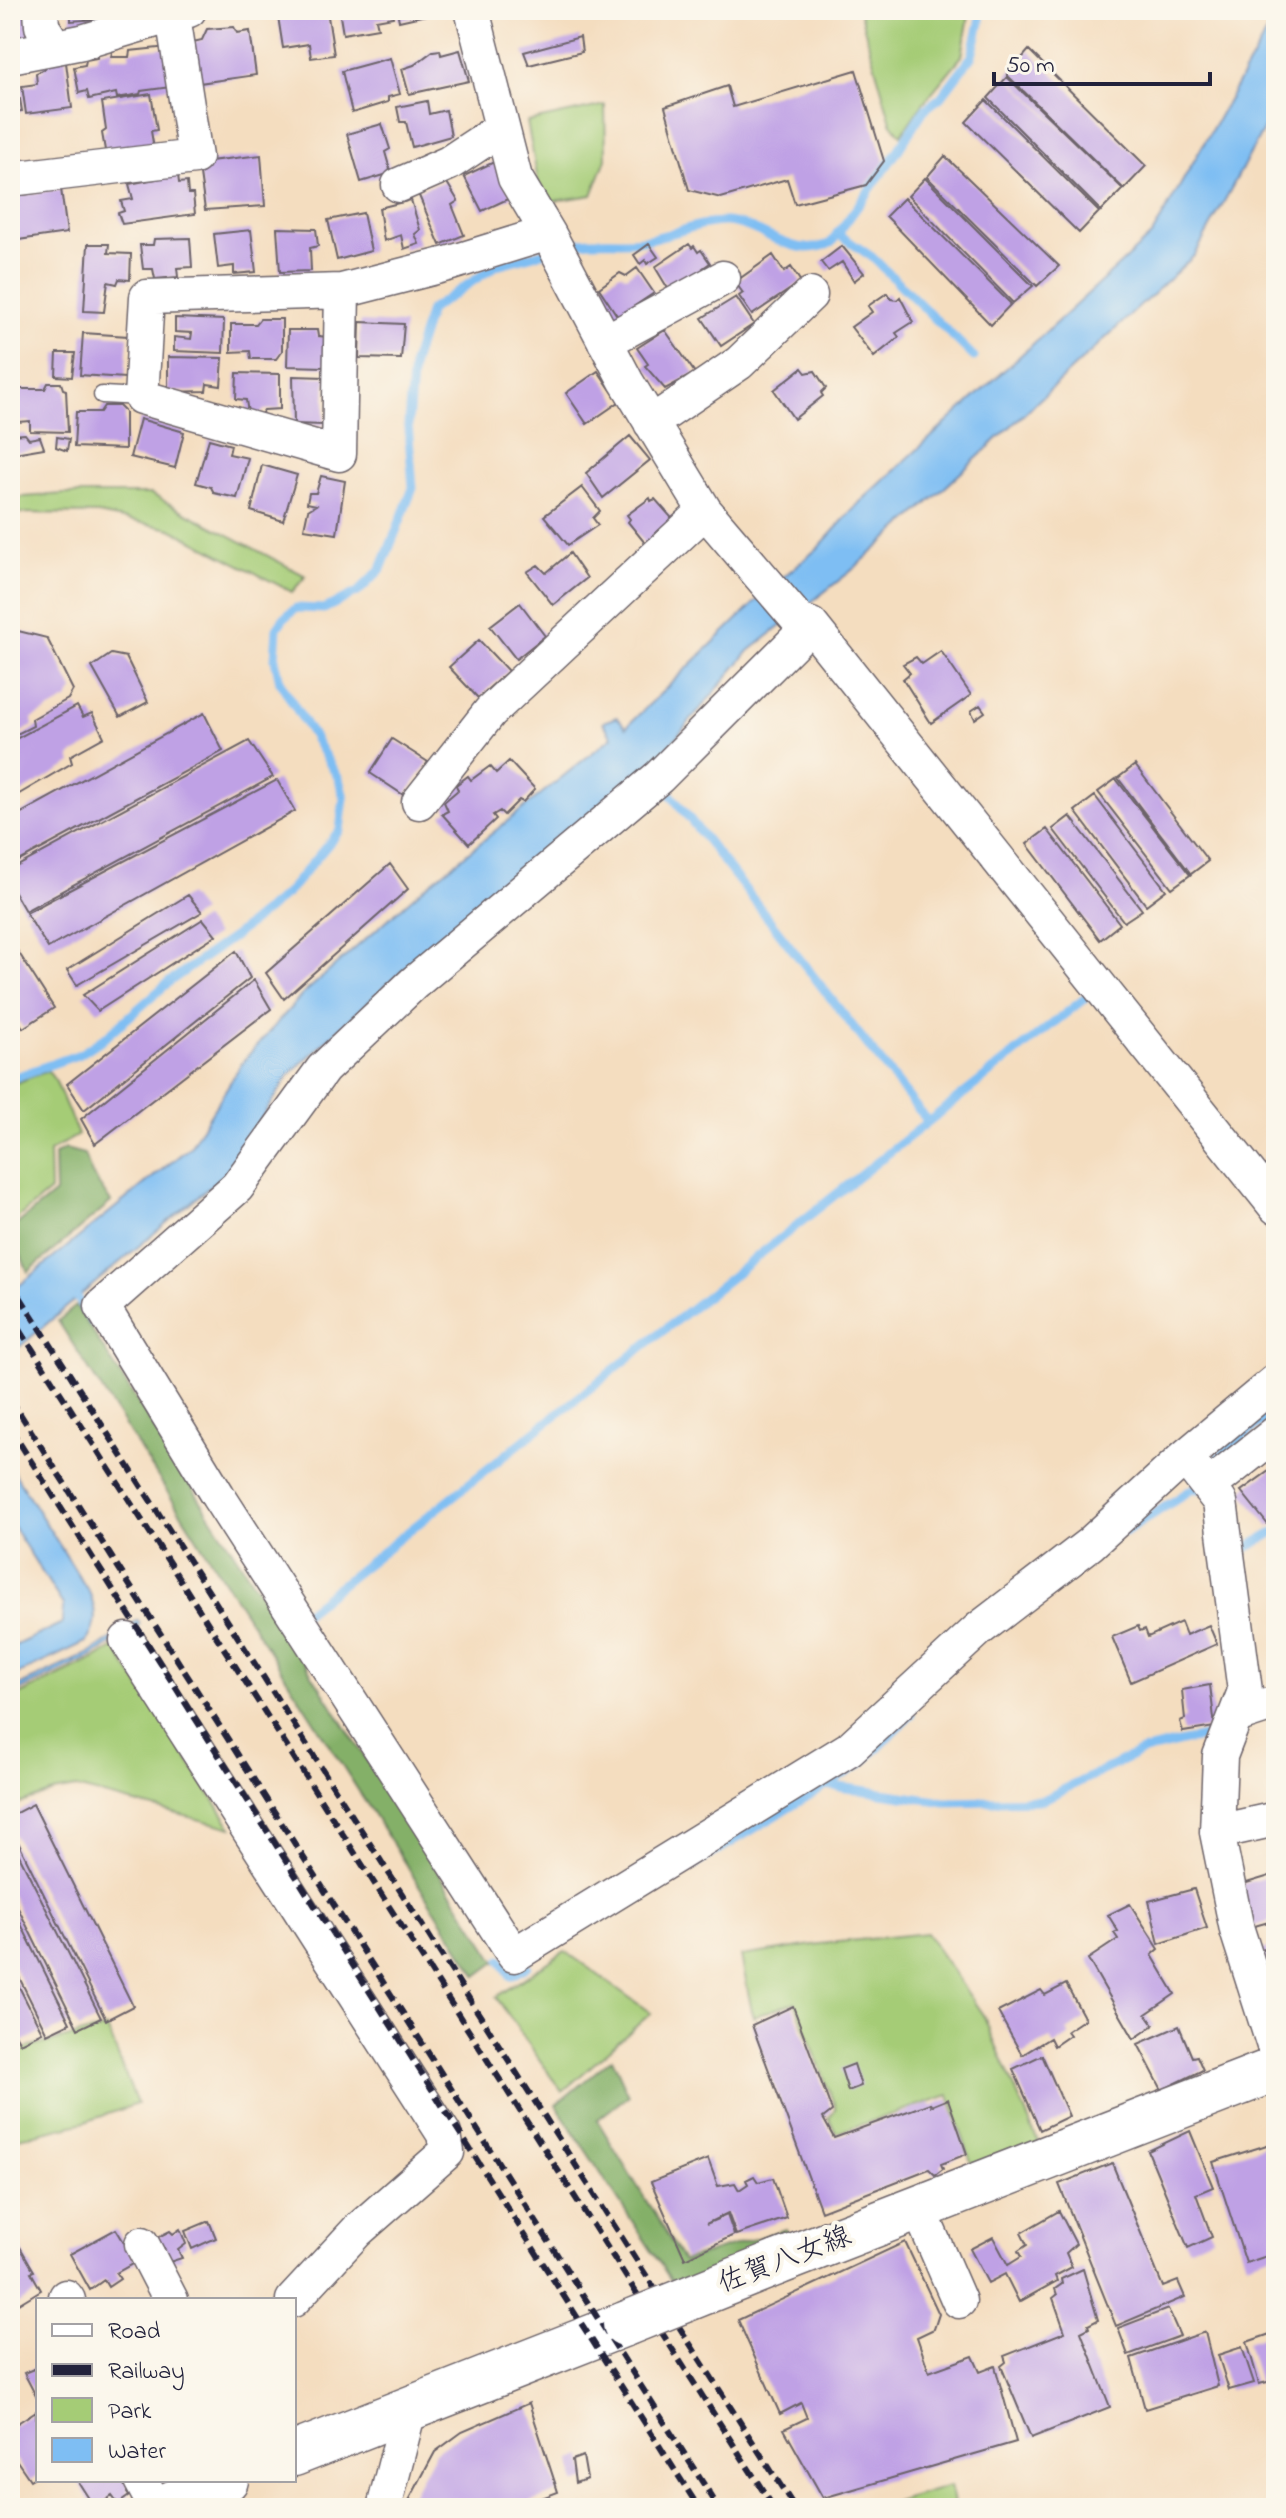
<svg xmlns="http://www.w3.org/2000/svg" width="1286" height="2518" viewBox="0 0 1286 2518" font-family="'Indie Flower','Klee One',sans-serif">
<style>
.green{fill:#a5cc76;stroke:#647758;stroke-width:2}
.forest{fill:#84b067;stroke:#536951;stroke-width:2}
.water{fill:#7ebef3;stroke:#507097;stroke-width:2}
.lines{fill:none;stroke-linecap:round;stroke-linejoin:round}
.stream{stroke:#7ebef3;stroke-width:9}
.building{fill:#bfa1e5}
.service-casing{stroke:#6c6369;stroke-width:19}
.minor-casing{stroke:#6c6369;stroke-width:37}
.primary-casing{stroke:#6c6369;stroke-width:47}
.service{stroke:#fff;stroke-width:16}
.minor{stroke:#fff;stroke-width:34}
.primary{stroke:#fff;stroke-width:44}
.rail{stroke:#22223b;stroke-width:6;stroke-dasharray:12 6;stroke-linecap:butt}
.primary-bridge-casing{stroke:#6c6369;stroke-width:47;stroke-linecap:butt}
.primary-bridge{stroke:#fff;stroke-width:44}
.labels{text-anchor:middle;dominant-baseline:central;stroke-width:8;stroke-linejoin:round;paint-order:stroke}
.street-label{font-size:28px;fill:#22223b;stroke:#fbf7ec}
</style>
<rect width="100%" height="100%" fill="#fbf7ec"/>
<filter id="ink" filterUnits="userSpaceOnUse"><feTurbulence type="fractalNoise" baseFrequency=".0125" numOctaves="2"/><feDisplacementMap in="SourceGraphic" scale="16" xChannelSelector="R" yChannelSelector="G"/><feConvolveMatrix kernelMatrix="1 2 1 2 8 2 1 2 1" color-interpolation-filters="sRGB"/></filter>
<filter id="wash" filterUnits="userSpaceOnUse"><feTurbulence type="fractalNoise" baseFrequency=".006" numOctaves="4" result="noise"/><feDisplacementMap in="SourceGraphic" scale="32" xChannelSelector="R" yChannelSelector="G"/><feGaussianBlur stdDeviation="1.8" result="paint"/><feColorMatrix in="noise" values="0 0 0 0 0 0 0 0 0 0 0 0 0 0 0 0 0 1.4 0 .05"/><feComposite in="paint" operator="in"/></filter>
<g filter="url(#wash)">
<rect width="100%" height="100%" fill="#f4ddbf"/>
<!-- green -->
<path class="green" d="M859 10H970L962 56 923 103 901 135 891 122Z
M605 105 606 159 592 195 542 203 527 122Z
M64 494H151L306 576 292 592 171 529 98 514 10 513V498Z
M48 1071 56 1082 78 1135 49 1152 50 1191 10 1224V1085Z
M114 1647 232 1828 76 1788 53 1792 10 1807V1699L96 1658Z
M926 1933 983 2015 1039 2144 975 2174 949 2095 836 2133 829 2118 836 2109 795 2002 753 2017 741 1956 820 1944Z
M565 1951 651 2013 562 2092 496 1997Z
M107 2028 137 2104 85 2122 10 2140V2052Z
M950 2486 955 2508H877L949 2486Z"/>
<!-- forest -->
<path class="forest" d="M65 1149 84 1154 92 1174 111 1202 28 1272 10 1230 55 1193 54 1155Z
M76 1306 496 1962 477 1976 58 1321Z
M612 2058 629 2095 597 2120 683 2261 786 2229 794 2247 676 2288 556 2105Z"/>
<!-- water -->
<path class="water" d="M1276 16V106L1195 255 937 495 851 571 749 651 658 759 418 956 289 1075 228 1171 18 1348 10 1350V1293L190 1147 244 1060 302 995 419 892 612 737 603 722 617 717 626 727 770 588 818 548 858 504 1152 235Z
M10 1466 90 1594C97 1612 97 1627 86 1642L10 1678V1648L62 1623 63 1605 10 1522Z
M138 1620 140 1624 93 1656 10 1695V1690L92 1652Z"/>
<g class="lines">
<!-- stream -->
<path class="stream" d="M837 233 872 257 974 357
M563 246C590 237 615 243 642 240 668 237 701 221 726 222 764 225 792 261 831 243L897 152 924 110 941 97 972 56 980 23V10
M671 795 928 1122
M10 1079 80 1054 107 1036 169 982 236 935 287 893 340 830 344 798 339 779 280 682 275 659 277 628 284 618 296 608 324 609 358 592 381 569 413 488 408 424 413 363 430 310 497 265 549 251
M77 1297 92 1321
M1217 1458 1276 1409
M1126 1532 1194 1488 1197 1490
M1236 1554 1276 1531
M301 1616 1084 999
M825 1785 945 1802 1042 1800 1141 1752 1215 1734 1217 1730
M656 1888 860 1765 911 1715
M501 1960 511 1976 527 1966"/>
</g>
<g id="blocks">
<!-- building -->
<path class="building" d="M10 10H29L31 37 10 38Z
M71 10H110L111 18 71 21Z
M277 10H327L334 55 311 58 309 44 283 48Z
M339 10H392L393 17 376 20 378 28 343 34Z
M397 10H444V11L399 21Z
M234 27 237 33 250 31 256 75 199 83 193 42 202 40 207 29Z
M580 37 582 52 529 65 524 52Z
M168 47 171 87 141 91 140 94 117 98 116 93 89 99 87 91 79 93 74 67 85 65 86 60 97 58 98 51 113 48 111 57H129L130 51Z
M440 50 441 55 460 50 469 81 409 94 402 69 414 65 433 51Z
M1029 50 1146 166 1124 189 1007 75Z
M65 55 72 108 26 114 22 86 37 84 36 73 45 69 40 59Z
M390 58 400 94 388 97V102L352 113 342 71Z
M856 70 884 161 866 185 795 204 787 179 721 198 689 190 665 107 727 86 733 107Z
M1007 77 1123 189 1101 211 988 98Z
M151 94 157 130 151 131 154 149 106 156 102 133 106 130 102 102Z
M20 99 22 111 10 112V100Z
M986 100 1099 212 1079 233 966 122Z
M427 101 429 114 446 110 451 136 412 147 406 122H400L397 107Z
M382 124 390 149 385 152 391 173 361 182 347 134Z
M261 155 265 206 205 210 199 167 210 165V161Z
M945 156 1059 266 1037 286 927 177Z
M494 162 512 197 482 211 464 176Z
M178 175 179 183 187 182 188 194H193L195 214 122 224 118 213 124 211 121 201 133 199 129 184Z
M925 178 1033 286 1013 303 908 196Z
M446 181 458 201 452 205 464 235 440 245 417 191Z
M61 189 67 233 11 241 10 194 22 192 24 195Z
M904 198 1011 304 991 325 886 216Z
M411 200 420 230 415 234 419 244 404 249 401 235 384 241 379 208Z
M363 213 371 251 337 260 328 220Z
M277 228 316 229 318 246 310 248 311 271 280 272Z
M251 230 256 272 234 274V266L218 268 214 234Z
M190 238 192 267 177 268 178 277 155 279 153 269H143L140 245H153L154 239Z
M88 244H109L108 253 131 254 130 280 119 279 117 284 108 282 104 312 84 311Z
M649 244 658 257 647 264 645 260 640 264 634 255Z
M689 244 692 248 694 246 698 252 701 250 710 263 703 268 706 273 670 292 655 267Z
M842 246 864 273 854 281 842 262 828 271 821 262Z
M773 255 784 272 791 267 801 282 752 315 739 296 743 293 735 282Z
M637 268 654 293 618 317 599 288 620 273 626 276Z
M887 293 891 299 897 300 900 297 913 322 896 333 899 337 874 357 851 327 872 312 868 306Z
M736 297 754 324 721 346 702 318Z
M175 318 224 320 223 353 174 351V337L191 339 192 333 175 332Z
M260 319H282V351L276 359H251L250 351 231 352V324H256Z
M360 322 404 324 401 359 359 358Z
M288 330H317L318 336 328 337 326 367 287 366Z
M665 330 695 373 665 389 645 366 648 364 637 348Z
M83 333 128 336 125 378 80 375Z
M57 353H75L72 377 56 376Z
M168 357 223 358 221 386 207 384 206 391 168 392Z
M802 368 806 373 815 371 826 388 821 393 823 396 794 419 774 390Z
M598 371 619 402 587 424 566 393Z
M237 373 280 374V409L264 410 261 414 248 413 246 400 236 399Z
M293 376 326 377 324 425 294 424Z
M48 383H61L63 389 66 390 68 432 30 431V421L18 422 16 389H45Z
M104 406H119L125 412V449L74 447 76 412H100Z
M140 419 184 432 175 468 130 457Z
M25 434 29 439 40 437 44 448 14 453 11 435Z
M630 436 650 460 603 498 586 473Z
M57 437 69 439 67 451 56 447Z
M209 439 231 445 229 454 248 458 237 498 214 493 211 487 196 483Z
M262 465 297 475 283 521 251 511Z
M321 476 345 481 337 534 304 529 308 510 316 505 307 503 309 493H316Z
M582 487 600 511 593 518 598 525 568 545 544 516Z
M650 498 651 501 655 499 678 525 649 548 628 522 630 519 627 515Z
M570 553 587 578 553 605 527 572 538 565 546 573Z
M520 603 545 636 516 659 490 626Z
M10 629 47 638 73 690 68 699 32 719 33 726 17 734 10 722Z
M479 640 508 671 478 698 449 667Z
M941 651 971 695 931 723 903 679 910 673 903 664 916 657 922 664Z
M111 654 126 657 148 702 120 717 92 667Z
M980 705 985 712 975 719 971 711Z
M77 706 83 717 92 713 104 737 70 756 72 763 14 797 10 790V742Z
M204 713 223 751 10 866V819Z
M392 739 428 762 405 796 370 773Z
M249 741 273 777 25 911 10 885V870Z
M509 761 535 789 523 802 519 800 504 815 500 811 493 815 496 819 469 844 442 814 448 811 444 802 458 790 456 785 468 776 471 780 490 766 496 773Z
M1135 765 1208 861 1191 874 1118 778Z
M1116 779 1190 875 1172 888 1098 792Z
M277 780 295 811 48 948 26 913Z
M1095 796 1166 890 1146 905 1075 811Z
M1070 816 1142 910 1124 922 1053 829Z
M1047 829 1120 924 1100 940 1027 844Z
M390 864 408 889 284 999 266 973Z
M188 895 202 912 77 985 67 970Z
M203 919 216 935 98 1011 83 995Z
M10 939 54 1008 23 1028 10 1007Z
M236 951 250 978 84 1110 67 1084Z
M254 980 271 1009 95 1144 81 1119Z
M1276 1466V1521L1269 1526 1241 1491Z
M1181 1622 1186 1635 1209 1625 1217 1644 1131 1682 1112 1637 1138 1626 1140 1631 1145 1629 1148 1637Z
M1210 1685 1215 1727 1183 1732 1180 1721 1185 1719 1182 1690Z
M33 1804 133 2006 106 2020 10 1826V1816Z
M10 1837 101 2018 78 2029 10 1892Z
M1276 1874V1920L1251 1927 1240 1885Z
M1194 1889 1207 1928 1159 1944 1149 1901Z
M10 1902 70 2023 47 2034 10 1959Z
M1130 1904 1159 1949 1152 1955 1175 1994 1146 2014 1154 2025 1134 2039 1088 1959 1118 1939 1114 1933 1118 1931 1108 1915Z
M1276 1946V1975L1270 1976 1261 1950Z
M10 1969 42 2032 20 2043 10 2024Z
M1066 1984 1085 2019 1067 2031 1070 2035 1054 2046 1050 2038 1022 2055 998 2012 1041 1990 1045 1995Z
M793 2006 832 2111 823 2118 834 2138 930 2103 931 2106 948 2099 967 2154 941 2164 943 2169 935 2175 929 2169 821 2211 752 2025Z
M1179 2026 1192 2057 1197 2056 1203 2070 1162 2090 1138 2044Z
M1042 2055 1069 2116 1040 2130 1013 2069Z
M854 2064 861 2086 848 2091 841 2069Z
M1190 2131 1213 2187 1196 2194 1212 2237 1188 2248 1148 2151Z
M1270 2144 1276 2163V2253L1246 2263 1213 2162Z
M708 2159 718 2186 735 2183 739 2190 748 2184 746 2180 754 2176 758 2182 773 2178 787 2218 736 2235 728 2213 706 2224 727 2215 734 2235 685 2259 651 2182Z
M1112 2163 1163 2287 1178 2281 1185 2297 1116 2326 1059 2184Z
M1059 2211 1076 2244 1066 2253 1072 2267 1055 2276 1057 2281 1019 2302 1005 2274 988 2283 970 2249 993 2237 1008 2265 1021 2257 1018 2251 1027 2245 1021 2233Z
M209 2221 216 2238 192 2249 185 2231Z
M116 2229 136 2262 116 2273 120 2279 108 2287 104 2280 90 2290 70 2254Z
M180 2229 186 2244 178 2250 182 2258 163 2264 152 2240 170 2231 173 2234Z
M905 2242 939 2314 934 2329 917 2337 929 2372 973 2356 980 2372 995 2366 1016 2442 823 2498 784 2429 807 2418 801 2403 780 2414 738 2320Z
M20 2247 34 2271 31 2272 41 2290 10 2309V2252Z
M1083 2269 1098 2320 1088 2325 1089 2328 1081 2332 1110 2407 1031 2438 1001 2366 1006 2362 1004 2356 1065 2332 1053 2298 1057 2295 1055 2289 1062 2284 1061 2279Z
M1168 2309 1180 2336 1128 2355 1118 2328Z
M1205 2332 1218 2386 1145 2409 1131 2358Z
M1276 2332V2380L1259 2384 1247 2342Z
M1242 2347 1254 2383 1229 2390 1218 2355Z
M36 2368 38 2370V2400L24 2373Z
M529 2403 558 2492 515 2508H405L435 2452 462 2432Z
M36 2411 38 2475 30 2480 15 2458 10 2461V2423L13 2426Z
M583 2456 587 2479 575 2483 572 2460Z
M77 2480H129L127 2493 129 2496 118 2504 112 2496 95 2508Z"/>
</g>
</g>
<g filter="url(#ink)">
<use href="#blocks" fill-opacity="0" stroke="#6c6369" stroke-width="2"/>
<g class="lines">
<defs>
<path id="service" d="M102 395 141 397"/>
<path id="minor" d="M41 10 42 26 55 47
M472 10 515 178 548 233 626 381 705 511 799 621 811 625 1276 1207
M10 56 82 42 189 10
M10 179 195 157 173 16
M399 185 449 163 502 128
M342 291 339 454 141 397 147 297 342 291 451 263 548 233
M605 342 723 278
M651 423 739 363 810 295
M811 625 659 777 414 983 323 1069 237 1187 102 1306 218 1496 514 1955 849 1749 979 1629 1090 1544 1185 1457 1276 1381
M419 802 490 712 705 511
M1185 1457 1220 1502 1245 1691 1220 1756 1217 1832 1237 1930 1276 2052
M1208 1487 1276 1433
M127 1640 444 2134 447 2152 357 2231 293 2300
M1236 1716 1276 1703
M1217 1832 1276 1819
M919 2209 959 2301
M142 2244 171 2300
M66 2297 68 2300
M141 2480 156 2508
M384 2508 409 2410"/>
<path id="primary" d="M777 2263 1276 2069
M294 2454 625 2324
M161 2508 226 2480"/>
</defs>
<!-- service casing -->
<use href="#service" class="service-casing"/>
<!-- minor casing -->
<use href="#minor" class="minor-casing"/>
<!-- primary casing -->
<use href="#primary" class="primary-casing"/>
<!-- service -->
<use href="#service" class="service"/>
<!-- minor -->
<use href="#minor" class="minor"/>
<!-- primary -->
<use href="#primary" class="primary"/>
<!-- rail -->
<path class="rail" d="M10 1281 795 2508
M10 1314 774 2508
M10 1398 719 2508
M10 1428 699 2508"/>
<defs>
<path id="primary-bridge" d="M625 2324 777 2263"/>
</defs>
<!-- primary-bridge casing -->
<use href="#primary-bridge" class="primary-bridge-casing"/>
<!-- primary-bridge -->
<use href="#primary-bridge" class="primary-bridge"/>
</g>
</g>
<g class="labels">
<!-- street labels -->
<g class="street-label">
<text transform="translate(785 2261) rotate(-21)">佐賀八女線</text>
</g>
</g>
<!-- margin -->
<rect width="1286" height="2518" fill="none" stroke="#fbf7ec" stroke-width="40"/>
<!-- legend -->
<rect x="36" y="2298" width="260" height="184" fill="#fbf7ec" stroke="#a4a2a5" stroke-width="2"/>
<rect x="52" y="2324" width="40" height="12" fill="#ffffff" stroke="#a4a2a5" stroke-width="2"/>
<text x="108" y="2338" font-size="24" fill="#22223b">Road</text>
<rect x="52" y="2364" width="40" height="12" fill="#22223b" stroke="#a4a2a5" stroke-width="2"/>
<text x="108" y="2378" font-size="24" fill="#22223b">Railway</text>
<rect x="52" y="2398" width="40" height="24" fill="#a5cc76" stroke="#a4a2a5" stroke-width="2"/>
<text x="108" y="2418" font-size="24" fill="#22223b">Park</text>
<rect x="52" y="2438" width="40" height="24" fill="#7ebef3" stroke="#a4a2a5" stroke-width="2"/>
<text x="108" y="2458" font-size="24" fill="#22223b">Water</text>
<!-- scale -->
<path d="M994 72v12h216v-12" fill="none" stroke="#22223b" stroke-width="4"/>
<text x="1006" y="72" font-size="24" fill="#22223b" stroke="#fbf7ec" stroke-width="6" paint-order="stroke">50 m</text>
</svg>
